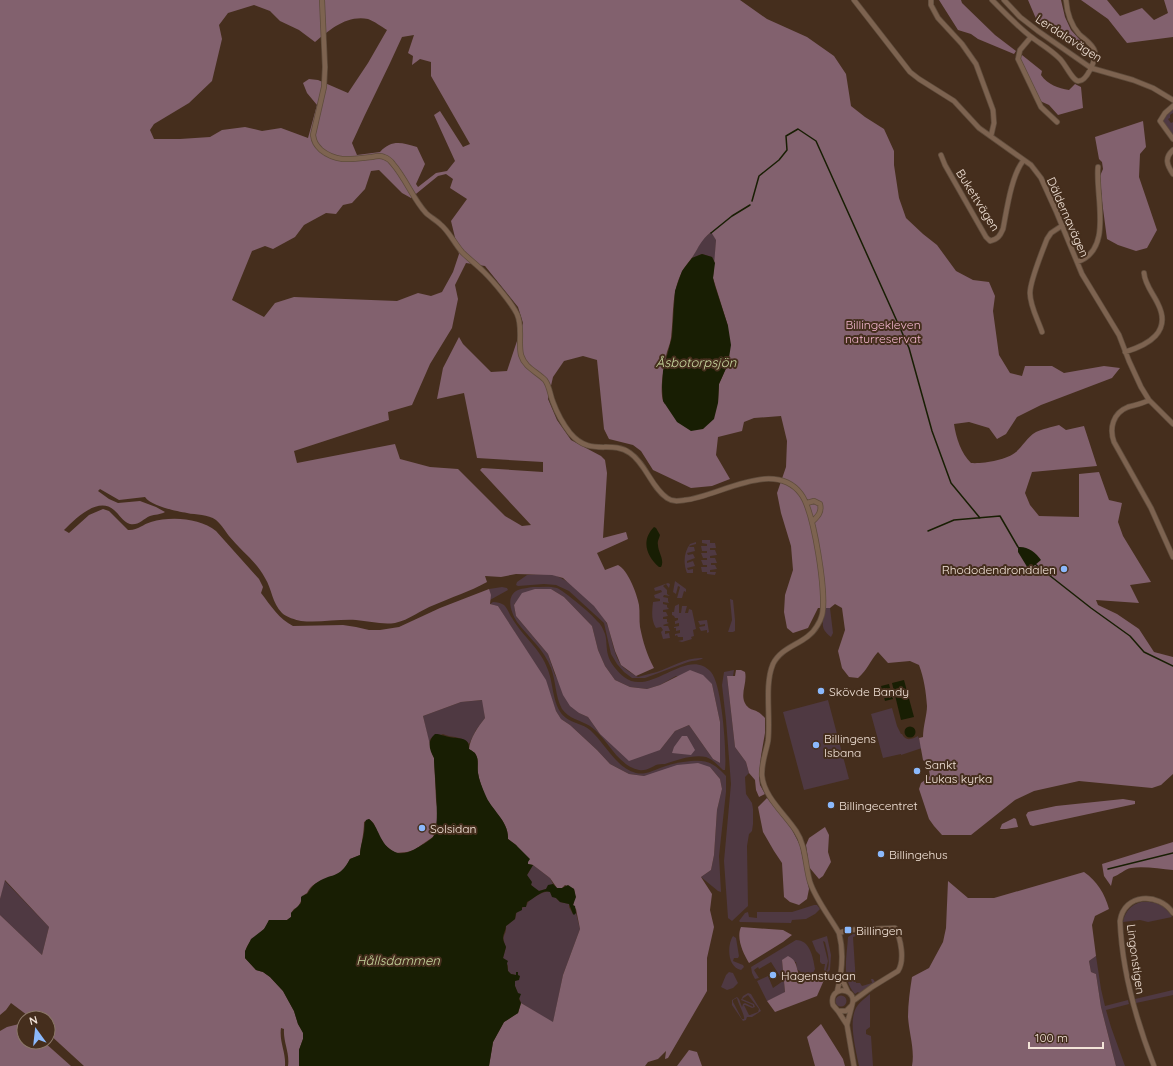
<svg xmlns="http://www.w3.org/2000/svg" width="1173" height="1066" viewBox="0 0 1173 1066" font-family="Quicksand,sans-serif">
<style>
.green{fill:#4f3942;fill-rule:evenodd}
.forest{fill:#82616e;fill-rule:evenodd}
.water{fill:#181e03}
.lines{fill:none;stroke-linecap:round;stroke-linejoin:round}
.stream{stroke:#181e03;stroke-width:1.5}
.minor-casing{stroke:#5f4c3c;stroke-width:6}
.minor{stroke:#7d6350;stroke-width:4.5}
.poi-dot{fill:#8bb9fc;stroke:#452e1d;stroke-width:1.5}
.labels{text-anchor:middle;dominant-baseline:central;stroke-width:4;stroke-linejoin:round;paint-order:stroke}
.street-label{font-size:12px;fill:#f3e4d9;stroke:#452e1d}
.park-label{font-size:12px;fill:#f4b6cf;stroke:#452e1d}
.poi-label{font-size:12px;fill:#f3e4d9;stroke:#452e1d;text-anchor:start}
.water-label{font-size:13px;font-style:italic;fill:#c8d89f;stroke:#452e1d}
</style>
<rect width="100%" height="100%" fill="#452e1d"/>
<!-- green -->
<path class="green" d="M1173 108V113L1170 115V118L1168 119 1171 123 1173 122V136L1162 122V119Z
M711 232 716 239 715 263 712 257 702 254 692 258 702 240Z
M702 540H710V543H715L716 548H710V550H715L717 555 710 556V558H715L717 563H711V565H715L717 569 710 570V572H716L715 575 707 574V572H702L701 567H707V565H703L701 560H707V558H703L701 553H707V551H702L701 546H707V544L702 543Z
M696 542V544L689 546 690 547H694L695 551 687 553 688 555 693 554 695 558 687 561V563L693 561 695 566 687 568 688 570 693 569V573H687C683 563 684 552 690 544Z
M527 575C535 575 546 573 554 575 571 580 600 608 607 624 612 637 613 653 621 665 625 669 631 673 636 676L638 677C644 675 650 674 657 672 672 667 686 657 703 658 700 661 693 660 688 662L645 678H632L624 672 617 664 611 654 604 623 569 591 556 585 544 584 518 586 516 585 517 582Z
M675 581 686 589V592L684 591 682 598H677L680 587 678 586 676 594 673 592Z
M668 583 670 584 669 588 666 584 663 586 667 590V594L670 596 664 595 663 597 668 598V601L669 603 663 602V604L667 605V607L669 609 663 610V612H666L668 616 663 617V619H667V622L669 623 663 625 664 626H668L670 631H665V634L669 633 670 638 663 639 661 632 663 630 661 627 656 628C651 620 652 611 653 602L660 601V599L655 598 654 595 662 592 661 590 655 591 654 588Z
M502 587 507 588 508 590 490 600 489 589Z
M533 587C541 587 550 586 557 588 564 591 592 614 597 621 601 624 603 629 605 634 607 640 606 648 608 655 610 663 617 671 624 677 651 698 687 645 711 672 722 684 727 753 725 770H723C718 765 712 759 706 757 694 754 676 760 665 764 662 764 658 764 656 765 650 768 646 771 639 770 616 765 608 738 590 726 580 720 569 719 562 709 555 696 556 681 551 668 544 649 528 637 517 622 511 613 505 596 518 590 523 588 528 588 533 587ZM551 589 564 597 592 626 598 650 605 666 615 680 630 687 647 689 660 685 676 676 712 684 720 722V763L713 759 689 725 675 731 660 750 600 734 588 717 579 713 555 675 548 654 516 616 514 604Z
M730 599 733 600 735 620V631L733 632H728L732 620Z
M493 602C497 602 501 603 504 605 508 609 509 614 512 618 523 637 541 649 548 670 554 685 552 707 566 718 573 723 583 724 590 730 605 743 616 768 636 773 645 775 652 771 660 768 668 765 675 763 683 762 704 759 711 760 726 776V792L719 856 721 892 718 891 701 877 711 870 714 855 717 810 722 789 720 779 710 767 657 773 644 776 629 774 610 764 597 750 570 725 561 719 556 711 545 680 498 606 490 604Z
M679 604V613H681L682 606H687L685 613H688L689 609 692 610 696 629 693 630 694 636 691 637 692 639 682 642 678 641 683 640V637H678L677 635 675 636V634L680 633V630L676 631V628H674V627L679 626V623L675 624V621L673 622 678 620V618H675L674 616 672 615V612H674L675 606Z
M825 608H830L833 633 831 637C818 627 824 622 825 608Z
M707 620 709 632 707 633V630L701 631 699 627 705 626V624L700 625 698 621Z
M734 670 733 676H727L735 747 746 762 749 773 745 777 746 794 752 803 753 809V824L752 831 749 834 747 846 748 906 732 921 728 918 724 861 731 784 726 720 722 685 724 672Z
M483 700 485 718 476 730 469 744C464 736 451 738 443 734L431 738 429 743 423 716 461 702Z
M828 700 849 779 804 790 783 712Z
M892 708 897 726 901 734H902C906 742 912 739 918 736L922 748 901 755V754L883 758 871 714Z
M533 865 550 878 553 884 546 889 539 891C532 889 530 882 527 875Z
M4 880 49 927 42 955 0 915V899Z
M549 891 560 902 569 904V907L573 914 576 913 580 929 563 975 553 1023 521 1003 515 986V981L519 978 516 973V975L511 974 508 971V966L503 958 506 947C500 934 507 936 506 926L515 919 517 911 521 910 522 908 527 905C528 899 542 892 549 891Z
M1141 902C1155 901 1165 905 1172 917L1148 922 1140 920 1123 922C1125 911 1131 905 1141 902Z
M814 905H817L820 909 815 914 806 919 792 920 791 923 740 922 739 921 745 913 748 912 749 917 757 918V912H792Z
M853 934H856V936L853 937 856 983H860L862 986 872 983 871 979H873L875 982 859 993 858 992 855 994C841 979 847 956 848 937Z
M733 936 736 938 739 956 738 958H734L733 961 743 965 744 967 741 970C727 967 727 945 733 936Z
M827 936 831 955 830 970 827 973 824 970 825 964H822L820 962V955L816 951 812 941ZM823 941 825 942C827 951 831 962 827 971L826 970 828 961Z
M796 940C810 940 813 957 815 969L813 973H802L797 969 796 962 782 960 785 993 767 1001 757 981 768 976 773 988 783 981 771 962 759 969 758 967 754 970 759 978 755 979 752 973 751 967Z
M1096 956 1101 989 1105 1006 1128 1000 1129 1004 1106 1010 1111 1027 1125 1066H1116L1101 1007 1096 974 1091 972 1089 961Z
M729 972 733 973 738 983 733 988 727 990 721 987 726 975Z
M1173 990V995L1136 1003 1135 999Z
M748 993 751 994 761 1011 752 1017H747L746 1020 743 1021 732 1005V1000L737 997 739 999 742 1007 743 1004 745 1003 753 1007V1005L741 1000 743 996ZM748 995 759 1009 758 1012 750 1015H749L744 1005H745L752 1008 755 1007 754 1004 742 999ZM737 998C738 1004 745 1015 744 1019H742L733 1002V1000Z
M870 994V1027L866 1030V1034L871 1036 873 1066H859C856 1051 849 1024 855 1010 858 1003 864 999 870 994Z
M835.5 1001a5.5 5.5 0 1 1 11 0a5.5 5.5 0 1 1-11 0Z"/>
<!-- forest -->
<path class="forest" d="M0 0H740L767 19 807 37 834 56 846 74 851 106 865 117 884 129 894 151V165L899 198 906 218 923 234 937 245 956 271 973 280 989 282 995 296 993 311 999 355 1010 373 1022 376 1025 366H1052L1064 373 1104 366 1120 368 1112 378 1041 405 1017 417 1006 434 997 439 989 428 969 422 954 424C956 438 961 453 971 463 982 464 1007 460 1016 452 1023 446 1027 437 1036 432 1042 429 1052 427 1059 425L1066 430 1084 426 1097 466 1032 472 1025 493 1030 505 1039 516 1079 517V474L1099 472 1109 500 1122 503 1118 522 1123 536 1151 582 1130 585 1139 603 1096 600 1098 605 1117 614 1139 629 1154 652 1173 657V774L1161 785 1152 788 1079 781 1034 791 1015 800 971 835H942L934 826 929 819 919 789 921 783 930 776 928 765 923 760 919 738 923 737C923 726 927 715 927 706 926 692 924 678 919 665L910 661 888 663 878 652C870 661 868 669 858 678L849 677 842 668 838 651 845 630 842 608 835 604 830 608H818L808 628 793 633 787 628 784 612 785 595 793 570 791 546 781 513 777 493 786 467 787 441 781 416 754 418 744 422 742 431 718 437 716 455 730 479 712 486 691 488 653 470 641 451 633 445 609 439 604 429 597 360 583 356 564 361 553 377 548 399 557 420 571 440 601 456 605 460 607 473 603 538 626 532 628 539 597 553 605 570 618 565C628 570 637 594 639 605 640 612 639 620 640 627 643 642 647 655 654 668L636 676 621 665 615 651 607 623 594 606 563 578 552 575 516 574 501 577 485 576 487 582C469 592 452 597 434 605 421 610 409 620 395 623 382 625 369 621 356 620 338 619 319 623 301 621 296 620 286 617 282 613 272 603 272 589 265 578 256 561 241 551 229 536 225 531 222 525 216 520 208 514 196 515 187 513 176 511 151 506 145 497L119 500 100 489 98 491 109 499 118 503 140 501 156 507 165 512C160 515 155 514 150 516 143 519 138 526 130 524 123 522 119 514 114 510 98 496 75 519 64 530L69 533 89 515 103 509 109 511 128 530C137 531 143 524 151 522 171 516 200 518 216 531L259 579 263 587 261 593C271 606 279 619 293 626L343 625 356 627 369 630H380L399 627 440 608 489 589 491 595 490 604 498 606 546 680 556 711 561 719 570 725 597 750 610 764 629 774 644 776 677 765 698 763 710 767 720 779 722 789 717 810 714 855 711 870 701 877 712 894 710 910 714 927 707 958V991L668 1058 665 1059 666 1051 658 1059 648 1062 645 1066H489L493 1042 504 1022 518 1013 521 1003 553 1022 563 975 580 929 576 909 573 906 575 894 574 889 565 885 562 888H557L550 878 533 865 528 864 516 845 508 839C509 821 491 810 484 794 482 787 479 780 478 773 477 767 479 760 476 755 475 752 471 751 469 749 470 738 478 727 485 718L482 700 461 702 423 716 432 753 434 758 436 800 438 814 435 833 433 837 414 850 407 852 396 853C388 849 381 842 378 833 375 827 375 823 369 819L364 822C364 834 361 844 360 855L350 859C347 865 343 873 336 875 325 880 313 881 307 893L304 895 298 907 294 909 291 913V917L287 920H269C268 923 266 927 264 929 254 941 245 940 245 958L256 970 263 972 270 977 283 991 294 1011 298 1024 303 1032V1039L299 1050V1066H288C290 1053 283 1042 284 1029L281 1028C279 1042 286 1052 285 1066H84L48 1033V1018H31L11 1003 6 1010 0 1015V915L42 955 49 927 5 880 0 899ZM254 5 270 11 280 21 299 30 315 42C330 30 346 15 368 19 374 21 382 27 387 30L368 63 348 93 318 80 309 79 303 83 307 93 317 105 308 138 281 128 262 131 245 127 222 130 210 137 180 139H154L150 130 154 124 189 103 212 81 222 39 219 25 228 13ZM414 35 408 53 413 56 412 65 420 59 431 62V76L470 144 463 147 440 111 434 115 455 161 447 171 436 173 418 187 416 184 425 164 417 147C402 143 392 139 380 152L357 155 352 143C368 107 386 73 402 37ZM379 170 402 193 411 198 438 176 446 174 453 179 450 188 467 199 451 221 459 254 453 272 442 292 431 296 418 293 397 301 294 297 275 303 264 317 232 300 252 251 265 246 273 249 295 237 304 225 326 213 336 214 343 205 352 203 365 189 371 171ZM711 232 716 240 713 278 728 326V364L719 384 718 403 665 404C658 396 664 366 666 356 667 350 670 345 671 338 674 316 671 292 682 272 684 267 688 263 691 259 699 248 699 242 711 232ZM466 263 485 266 518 307 523 323 507 371 491 372 463 344 459 337 443 368 437 399 464 393 477 458 543 462V472L482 468 480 470 531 525 522 526 505 516 458 469 430 467 400 459 395 444 297 463 294 451 389 420 388 412 412 405 430 364 452 328 458 299 455 285Z
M939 0H961L962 3 995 35 1016 51 1014 54 978 39 971 34 958 30Z
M1028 0H1061L1065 17 1071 30 1089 50 1088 55 1084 54 1037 21Z
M1081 0H1107L1120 16 1142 8 1154 20 1168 13 1164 0H1173V37L1127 43 1108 19Z
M1022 55 1042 71 1041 75C1048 85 1058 88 1069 90L1075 84 1081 87 1083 108 1058 115 1049 105 1040 101 1021 60 1020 57Z
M1143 121 1146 147 1140 154 1139 177 1157 230 1147 248 1136 251 1118 245 1107 239 1102 201 1100 176 1103 169 1102 162 1099 159 1095 137Z
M535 589H551L564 597 592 626 598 650 605 666 615 680 630 687 647 689 660 685 690 670 703 675 712 684 720 722V763L713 759 689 725 675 731 660 750 629 761 600 734 588 717 579 713 570 706 563 695 548 654 516 616 514 605 522 593Z
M736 670H741L745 672C748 684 737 698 749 708 752 710 755 710 758 712 760 713 763 716 765 718V733L761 756 759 777 760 785 765 794 759 797 756 790 755 780 749 773 746 762 735 747 727 676H735Z
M682 736H687L695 750 691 755 672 753 674 747Z
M767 798 790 826 800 845 809 889 807 899 799 905 790 902 784 897 782 863 774 851 763 832 758 807Z
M1123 799 1135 801V804L1033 826 1030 825 1026 815 1028 812 1056 806Z
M1014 818 1016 819 1018 827 1006 829H1000L1002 824Z
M825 827 829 835 828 852 831 862 823 876 819 879 809 867 806 845 809 838Z
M1173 842V870C1160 869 1144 866 1131 868 1125 869 1119 875 1113 877L1111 886 1104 876 1102 864Z
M1084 872C1097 881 1105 894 1109 909L1095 916 1092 925 1096 956 1089 961 1091 972 1096 974 1101 1007 1116 1066H912C915 1050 909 1033 908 1017 908 1003 910 990 912 977L929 968 943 942 946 928 948 881 968 898H994Z
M741 927 783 930 792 935 783 942 749 963C743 953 736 938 741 927Z
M788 956C797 960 796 967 799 975H819L824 980 817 996 775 1012 767 1001 785 992 782 960Z
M19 1024 24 1025V1042H44L71 1066H0V1031L7 1027Z
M821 1024 843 1059 845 1066H815L807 1037Z
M689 1050 697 1052 702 1066H677Z"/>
<!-- water -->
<path class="water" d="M702 254 712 257 715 263 713 278 715 286 728 326 731 345 728 364 719 384 718 403 714 419 703 429 691 431 677 422 663 401 662 387 663 371 672 337 675 291 682 271 692 258Z
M654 527 656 528 660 535C659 539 657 541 658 545 658 552 665 560 661 567H659C646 556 641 540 654 527Z
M1018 547C1027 546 1036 552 1041 560L1029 570 1018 552Z
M904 680 914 717 901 720 892 683Z
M889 684 893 699 885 701 881 686Z
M904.5 732a5.5 5.5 0 1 1 11 0a5.5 5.5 0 1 1-11 0Z
M435 734C441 734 443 736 449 737 457 739 470 736 469 749 472 751 475 752 476 755 479 760 477 767 478 773 479 780 482 787 485 794 491 810 509 821 508 839L516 845 530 859 528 862V864L533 865 527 875 532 882 531 885 539 891 546 889 548 885 553 884 557 888H562L568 885 574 889 576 897 573 905 575 906 576 913 574 915 573 914 569 904 560 902 556 898 552 897 550 892C542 889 534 899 527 902L526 907H522V910L516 913 515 919 506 926C506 930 503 934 503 938 503 941 505 944 506 947L503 958 508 961 507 963 508 971 511 974 516 975V972H518V975L520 976 519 980 515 981V986L518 993 521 994 519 999 521 1003 518 1013 504 1022 493 1042 489 1066H299V1050L303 1039V1033L298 1024 294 1011 283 991 270 977 263 972 256 970 245 958V951L251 939 264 929 269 920H287L291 917V913L301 903V897C303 895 305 895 307 894 310 891 311 887 315 884 331 872 339 880 350 859L360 855C360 847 363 840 364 833 365 828 364 824 366 820L369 819C379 826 379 845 395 852 401 855 410 852 415 849 419 847 431 840 433 837 441 829 434 772 434 758 429 749 427 741 435 734Z"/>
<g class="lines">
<!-- stream -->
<path class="stream" d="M752 201 759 176 779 160 787 150 786 136 798 129 816 141 909 348 932 431 951 483 980 518
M711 233 732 216 750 205
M928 531 954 520 1000 516 1018 547
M1035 564 1091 608 1130 636 1144 652 1173 666
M1108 869 1173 853"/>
<defs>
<path id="minor" d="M322 0 325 67 324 87 313 135C314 142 316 145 321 150 337 163 353 159 372 157 376 156 380 155 384 157 387 158 391 161 393 164 406 179 413 199 426 213 430 217 436 220 440 224 449 231 454 243 462 252 469 259 477 265 484 272 493 281 511 302 517 314 523 327 518 341 521 355 525 368 536 371 545 380 550 387 550 395 553 402 557 413 563 424 570 433 591 458 610 439 630 453 646 464 651 487 667 498 673 502 678 501 685 500 718 497 774 458 801 494 814 511 827 595 822 615 821 619 819 623 817 626 807 644 782 645 773 664 764 685 771 718 768 741 766 752 761 764 762 776 764 797 785 814 796 831 806 846 805 865 810 882 816 900 830 917 839 933 844 952 842 973 837 992
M854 0 910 72 919 79 954 101 979 128 1031 165 1041 178 1056 211 1082 274 1119 335 1129 361 1141 387 1149 400 1173 424
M931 0V5L938 18 962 44 976 64 993 110 994 123 991 136
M992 0C1004 12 1016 25 1030 36 1039 43 1050 49 1059 58 1065 63 1072 80 1078 81 1087 82 1096 59 1095 52 1093 44 1084 39 1079 34 1070 24 1067 12 1066 0
M1004 0 1020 17 1038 31 1091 68 1133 80 1153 88 1173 100
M1031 37 1020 50 1018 59 1041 107 1057 122
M1173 106 1165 113 1160 121 1173 139
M1173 150C1164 158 1167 165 1173 174
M941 155 945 165 986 237 990 241C998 239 1000 236 1003 229 1007 209 1011 177 1023 161
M1077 262C1114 250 1095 196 1098 167
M1042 332C1038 320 1030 306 1030 293 1030 281 1042 252 1047 239L1051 233 1063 225
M1125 352C1148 345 1172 332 1158 304 1153 293 1145 285 1144 273
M1149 400C1142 404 1135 405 1128 407 1113 413 1109 428 1114 442L1151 508 1173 557
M807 503 814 501 820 504C822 512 818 516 813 521
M839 933 848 930 895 928C901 939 905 960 898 971L872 987 853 1001
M841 977 848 992
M838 1011 847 1025 854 1066
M847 1025C848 1020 852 1006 853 1001 853 986 828 987 833 1005L838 1011H846L851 1006
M1154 1066C1136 1020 1122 971 1120 921 1124 893 1159 892 1173 913"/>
</defs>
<!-- minor casing -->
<use href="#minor" class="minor-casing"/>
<!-- minor -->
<use href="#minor" class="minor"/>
</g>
<!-- markers -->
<g class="poi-dot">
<circle cx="1064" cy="569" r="4"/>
<circle cx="821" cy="691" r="4"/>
<circle cx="816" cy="745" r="4"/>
<circle cx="917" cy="771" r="4"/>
<circle cx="831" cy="805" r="4"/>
<circle cx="422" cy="828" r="4"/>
<circle cx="881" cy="854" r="4"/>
<rect x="844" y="926" width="8" height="8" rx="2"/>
<circle cx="773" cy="975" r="4"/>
</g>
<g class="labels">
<!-- street labels -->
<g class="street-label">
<text transform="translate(1069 38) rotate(33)">Lerdalavägen</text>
<text transform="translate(978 200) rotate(58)">Bukettvägen</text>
<text transform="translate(1068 217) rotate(66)">Däldernavägen</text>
<text transform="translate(1136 959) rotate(82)">Lingonstigen</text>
</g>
<!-- park labels -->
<g class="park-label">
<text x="883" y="324">Billingekleven<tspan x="883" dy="14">naturreservat</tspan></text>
</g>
<!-- poi labels -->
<g class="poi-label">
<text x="1056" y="569" text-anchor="end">Rhododendrondalen</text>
<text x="829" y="691">Skövde Bandy</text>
<text x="824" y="738">Billingens<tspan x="824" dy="14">Isbana</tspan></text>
<text x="925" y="764">Sankt<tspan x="925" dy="14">Lukas kyrka</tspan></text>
<text x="839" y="805">Billingecentret</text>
<text x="430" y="828">Solsidan</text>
<text x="889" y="854">Billingehus</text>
<text x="856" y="930">Billingen</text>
<text x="781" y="975">Hagenstugan</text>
</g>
<!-- water labels -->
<g class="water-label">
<text x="696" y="362">Åsbotorpsjön</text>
<text x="398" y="960">Hållsdammen</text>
</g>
</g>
<!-- north arrow -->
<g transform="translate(36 1030) rotate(345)"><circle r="19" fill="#452e1d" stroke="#8b7768"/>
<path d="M0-3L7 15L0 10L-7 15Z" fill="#8bb9fc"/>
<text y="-6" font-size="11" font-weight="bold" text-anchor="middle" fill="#f3e4d9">N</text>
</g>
<!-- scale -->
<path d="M1029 1042v6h74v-6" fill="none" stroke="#f3e4d9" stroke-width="2"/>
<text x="1035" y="1042" font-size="12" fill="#f3e4d9" stroke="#452e1d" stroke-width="3" paint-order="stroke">100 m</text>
</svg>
